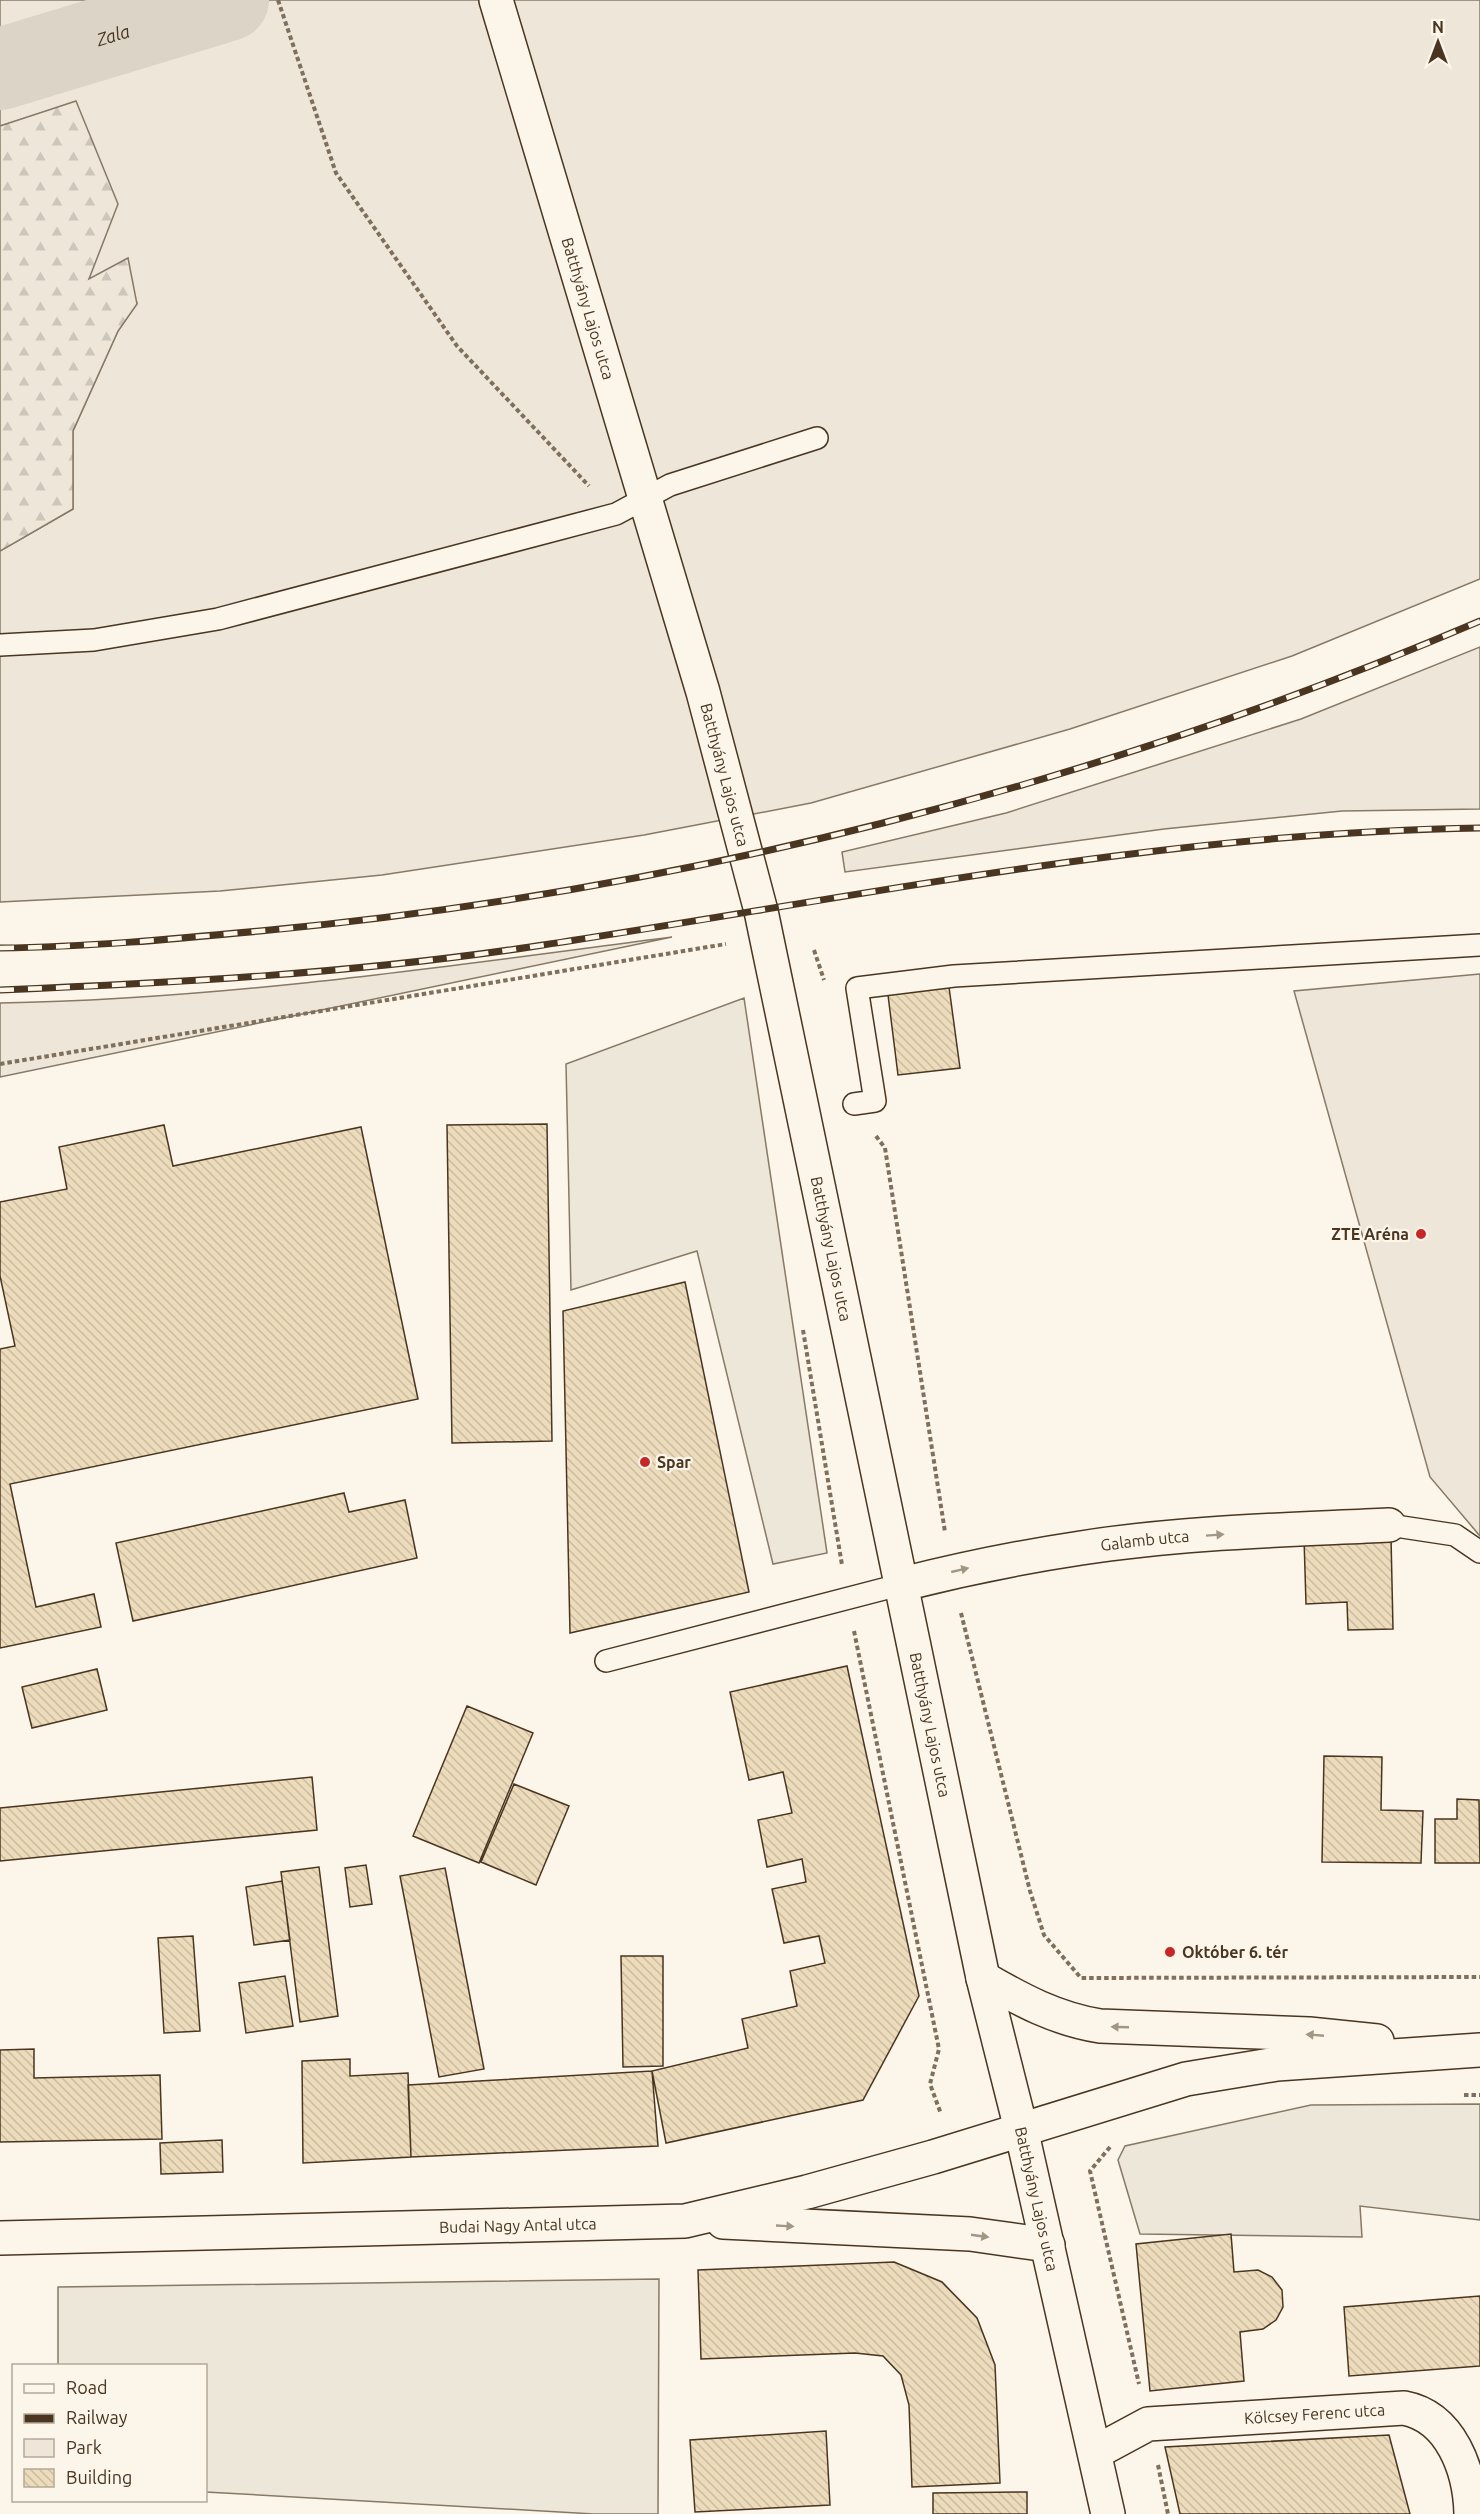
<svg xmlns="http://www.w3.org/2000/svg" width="1480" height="2514" viewBox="0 0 1480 2514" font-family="Ubuntu,sans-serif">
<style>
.green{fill:#ede6d9;stroke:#887966;stroke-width:1.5}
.forest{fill:url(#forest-firs);stroke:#887966;stroke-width:1.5}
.parking{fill:#ede7d9;stroke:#887966;stroke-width:1.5}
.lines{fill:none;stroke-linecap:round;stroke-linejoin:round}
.river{stroke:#dcd4c6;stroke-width:82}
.building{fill:url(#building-back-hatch);stroke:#4a3520;stroke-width:1.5}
.service-casing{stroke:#4a3520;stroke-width:24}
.minor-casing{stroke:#4a3520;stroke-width:36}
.tertiary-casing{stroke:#4a3520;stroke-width:36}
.path{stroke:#7f6f5c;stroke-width:4;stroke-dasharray:4.5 3;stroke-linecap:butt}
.service{stroke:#fbf6e9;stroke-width:21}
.minor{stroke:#fbf6e9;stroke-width:33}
.tertiary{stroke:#fbf6e9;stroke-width:33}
.rail-casing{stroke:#4a3520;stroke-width:7}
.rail{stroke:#fbf6e9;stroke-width:4.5;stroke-dasharray:14;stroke-linecap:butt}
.oneway{fill:#a29684}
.poi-dot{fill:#c62828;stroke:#fbf6e9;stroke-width:2}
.labels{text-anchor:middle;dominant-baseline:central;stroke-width:4.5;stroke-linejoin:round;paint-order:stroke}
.street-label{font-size:16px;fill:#4a3520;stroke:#fbf6e9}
.poi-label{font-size:16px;font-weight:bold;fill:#4a3520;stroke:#fbf6e9;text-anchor:start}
.water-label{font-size:18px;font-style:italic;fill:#4a3520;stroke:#fbf6e9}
</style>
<defs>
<pattern id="forest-firs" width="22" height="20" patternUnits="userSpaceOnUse" patternTransform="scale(1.5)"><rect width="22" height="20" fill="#ede6d9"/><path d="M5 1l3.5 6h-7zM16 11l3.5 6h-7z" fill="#cdc6ba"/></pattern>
<pattern id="building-back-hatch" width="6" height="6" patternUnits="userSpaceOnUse" patternTransform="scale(1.5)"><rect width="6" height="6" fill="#ecdcbc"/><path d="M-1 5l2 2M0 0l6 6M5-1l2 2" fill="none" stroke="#ccbda1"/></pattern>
</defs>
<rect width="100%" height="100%" fill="#fbf6e9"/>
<!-- green -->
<path class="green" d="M0 0H1480V579L1292 656 1070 729 811 803 644 835 382 875 220 891 0 902V551L73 509V431L118 331 137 303 88 280 76 102 0 126Z
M1480 647V809L1342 811 1164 829 845 872 842 852 1006 813 1301 719Z
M672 937 0 1077V1003C226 999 449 966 672 937Z
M1480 974V1536L1430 1477 1294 991Z"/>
<!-- forest -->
<path class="forest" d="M76 101 118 204 89 279 128 258 137 304 118 331 73 431V509L0 551V126Z"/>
<!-- parking -->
<path class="parking" d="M744 998 827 1553 773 1564 697 1251 571 1290 566 1064Z
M1480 2104V2220L1360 2206 1362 2237 1140 2234 1118 2160 1125 2146 1311 2105Z
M659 2279 658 2514H594L206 2492V2366L58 2365V2287Z"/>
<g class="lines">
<!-- river -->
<path class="river" id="s1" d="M0 69 228 0"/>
</g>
<!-- building -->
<path class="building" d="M949 987 960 1068 898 1075 888 995Z
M547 1124 552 1441 452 1443 447 1125Z
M164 1125 173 1166 361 1127 418 1399 10 1484 36 1607 94 1594 101 1627 0 1648V1349L15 1346 0 1276V1202L67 1189 59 1147Z
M685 1282 749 1592 570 1633 563 1311Z
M344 1493 349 1512 405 1500 417 1558 133 1621 116 1543Z
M1391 1537 1393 1629 1348 1630 1347 1602 1306 1604 1304 1538Z
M847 1666 919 1996 863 2100 666 2143 652 2071 748 2048 742 2019 797 2006 790 1971 825 1963 819 1936 784 1943 772 1889 806 1882 802 1859 767 1867 758 1820 792 1813 783 1772 749 1780 730 1692Z
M97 1669 107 1710 32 1728 22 1687Z
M467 1706 533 1733 479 1863 413 1836Z
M1324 1756 1382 1757 1381 1810 1423 1811 1421 1863 1322 1862Z
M312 1777 317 1830 0 1861V1808Z
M514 1784 569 1806 536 1885 481 1862Z
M1457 1799 1479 1800 1480 1863H1435V1819H1457Z
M366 1865 372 1904 350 1907 345 1868Z
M319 1867 338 2016 300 2022 281 1872Z
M445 1868 484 2069 439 2077 400 1876Z
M282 1881 290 1940 254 1945 246 1887Z
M193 1936 200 2031 164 2033 158 1938Z
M621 1956H663V2066L623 2067Z
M285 1976 293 2026 246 2033 239 1983Z
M34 2049V2078L160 2075 162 2139 0 2142V2050Z
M350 2059V2076L408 2073 411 2157 303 2163 302 2061Z
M652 2071 658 2146 411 2157 408 2085Z
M222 2140 223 2172 161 2174 160 2143Z
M1231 2234 1234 2272 1258 2270 1272 2277 1282 2290 1283 2307 1276 2320 1263 2329 1240 2332 1244 2381 1150 2391 1136 2244Z
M894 2262 942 2282 977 2318 995 2365 1000 2483 912 2487 909 2405 901 2375 883 2356 855 2353 701 2359 698 2270Z
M1480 2296V2366L1349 2376 1344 2307Z
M826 2431 830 2505 695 2512 690 2440Z
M1389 2435 1410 2514H1180L1165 2447Z
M1027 2492V2514H933V2493Z"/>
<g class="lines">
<defs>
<path id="service" d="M0 645 94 640 218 619 616 514 670 485 817 438
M854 1104 875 1101 857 988 954 976 1480 945
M1389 1525 1455 1535 1480 1552
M606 1661 903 1584"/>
<g id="minor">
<path id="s2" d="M903 1584C962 1569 1021 1557 1081 1548 1183 1532 1287 1530 1389 1525"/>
<path id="s3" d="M1096 2452 1148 2424 1404 2408C1451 2417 1470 2470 1471 2514"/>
</g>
<g id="tertiary">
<path id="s4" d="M496 0 703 692 761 911 983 1978 1021 2129 1108 2514"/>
<path d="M983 1978C1021 2000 1056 2019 1100 2026L1309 2034 1377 2041"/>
<path d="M723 2222 970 2234 1048 2245"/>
<path id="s5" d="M0 2238 685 2221 807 2192 933 2157 1186 2079 1277 2064 1480 2050"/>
</g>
</defs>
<!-- service casing -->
<use href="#service" class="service-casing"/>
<!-- minor casing -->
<use href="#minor" class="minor-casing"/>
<!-- tertiary casing -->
<use href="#tertiary" class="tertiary-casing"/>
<!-- path -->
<path class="path" d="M278 0 336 173 457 346 589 486
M814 950 824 980
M0 1064 726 944
M876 1136 885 1148 945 1532
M803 1330 842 1565
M961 1613 1030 1891 1044 1935 1081 1978 1480 1977
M854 1631 939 2049 930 2084 941 2114
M1464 2095H1480
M1110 2147 1090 2171 1139 2384
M1158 2465 1168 2514"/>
<!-- service -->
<use href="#service" class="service"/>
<!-- minor -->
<use href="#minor" class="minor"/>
<!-- tertiary -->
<use href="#tertiary" class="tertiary"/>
<defs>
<path id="rail" d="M0 948C87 947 174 939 260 931 678 892 1094 786 1480 621
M0 990C177 983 355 973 530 947 843 900 1162 832 1480 828"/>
</defs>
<!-- rail casing -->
<use href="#rail" class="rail-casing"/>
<!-- rail -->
<use href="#rail" class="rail"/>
</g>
<!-- one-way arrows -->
<defs><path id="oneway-solid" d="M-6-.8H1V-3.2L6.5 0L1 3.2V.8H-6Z" transform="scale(1.5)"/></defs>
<g class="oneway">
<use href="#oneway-solid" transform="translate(1215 1535) rotate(-4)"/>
<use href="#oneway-solid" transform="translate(960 1570) rotate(-13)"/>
<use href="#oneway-solid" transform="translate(1120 2027) rotate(-178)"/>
<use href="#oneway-solid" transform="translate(1315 2035) rotate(-175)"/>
<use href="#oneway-solid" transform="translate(785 2226) rotate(3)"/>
<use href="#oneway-solid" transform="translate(980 2236) rotate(8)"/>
</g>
<!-- markers -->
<g class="poi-dot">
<circle cx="1421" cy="1234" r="6"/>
<circle cx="645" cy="1462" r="6"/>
<circle cx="1170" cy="1952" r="6"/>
</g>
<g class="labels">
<!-- street labels -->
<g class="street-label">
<text stroke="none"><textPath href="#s4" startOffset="322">Batthyány Lajos utca</textPath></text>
<text stroke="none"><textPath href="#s4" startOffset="808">Batthyány Lajos utca</textPath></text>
<text stroke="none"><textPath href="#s4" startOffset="1294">Batthyány Lajos utca</textPath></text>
<text stroke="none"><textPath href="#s2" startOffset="246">Galamb utca</textPath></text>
<text stroke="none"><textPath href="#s4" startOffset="1780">Batthyány Lajos utca</textPath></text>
<text stroke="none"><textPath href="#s4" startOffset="2266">Batthyány Lajos utca</textPath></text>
<text stroke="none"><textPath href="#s5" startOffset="518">Budai Nagy Antal utca</textPath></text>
<text stroke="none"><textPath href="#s3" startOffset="226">Kölcsey Ferenc utca</textPath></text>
</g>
<!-- poi labels -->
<g class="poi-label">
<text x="1409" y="1234" text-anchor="end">ZTE Aréna</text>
<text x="657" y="1462">Spar</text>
<text x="1182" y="1952">Október 6. tér</text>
</g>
<!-- water labels -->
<g class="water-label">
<text stroke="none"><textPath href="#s1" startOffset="118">Zala</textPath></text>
</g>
</g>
<!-- legend -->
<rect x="12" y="2364" width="195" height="138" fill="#fbf6e9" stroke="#b4a999" stroke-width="1.5"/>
<rect x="24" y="2384" width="30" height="9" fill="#fbf6e9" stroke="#b4a999" stroke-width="1.5"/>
<text x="66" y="2394" font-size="18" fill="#4a3520">Road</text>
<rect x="24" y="2414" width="30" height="9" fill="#4a3520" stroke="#b4a999" stroke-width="1.5"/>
<text x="66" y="2424" font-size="18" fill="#4a3520">Railway</text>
<rect x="24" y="2439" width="30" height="18" fill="#ede6d9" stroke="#b4a999" stroke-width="1.5"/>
<text x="66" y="2454" font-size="18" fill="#4a3520">Park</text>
<rect x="24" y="2469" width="30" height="18" fill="url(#building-back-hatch)" stroke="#b4a999" stroke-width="1.5"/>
<text x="66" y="2484" font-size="18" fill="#4a3520">Building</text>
<!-- north arrow -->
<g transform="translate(1438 42)" stroke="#fbf6e9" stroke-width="4.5" paint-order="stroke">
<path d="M0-4.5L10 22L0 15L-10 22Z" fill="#4a3520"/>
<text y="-9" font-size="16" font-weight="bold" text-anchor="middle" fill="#4a3520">N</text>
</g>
</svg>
